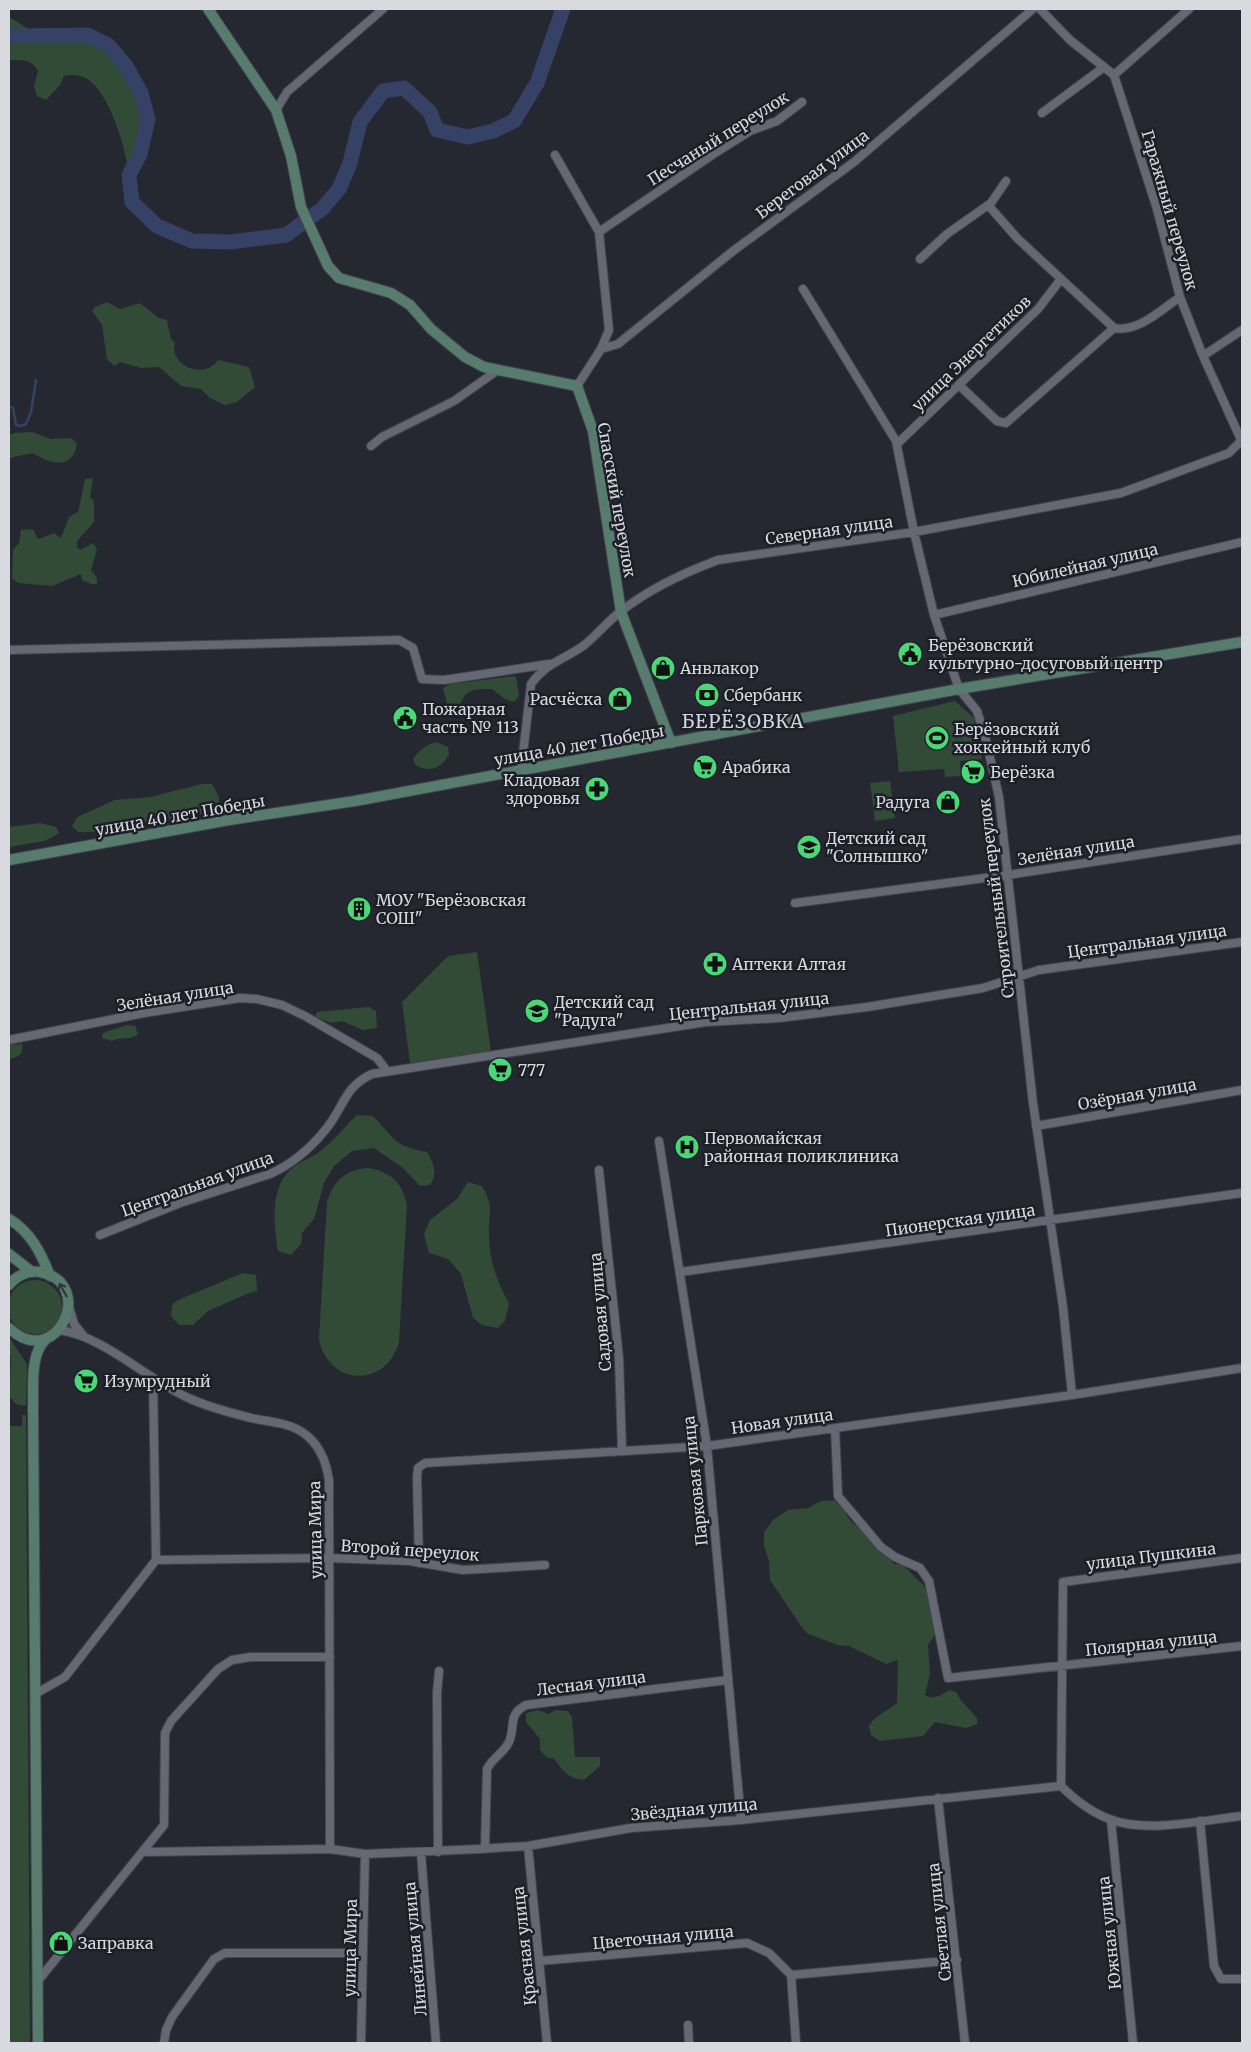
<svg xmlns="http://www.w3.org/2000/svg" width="1251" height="2052" viewBox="0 0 1251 2052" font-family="Merriweather,serif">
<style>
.green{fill:#314b37}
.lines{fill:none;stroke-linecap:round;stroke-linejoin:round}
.stream{stroke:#364166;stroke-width:2.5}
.river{stroke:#364166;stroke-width:15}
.street-casing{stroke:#43454d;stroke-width:10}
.secondary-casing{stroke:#43454d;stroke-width:12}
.street{stroke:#656873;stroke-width:8}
.secondary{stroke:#577c6d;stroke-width:10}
.oneway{stroke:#2b3638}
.labels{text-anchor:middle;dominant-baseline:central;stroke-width:5;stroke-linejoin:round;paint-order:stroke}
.street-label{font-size:16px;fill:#d8dae0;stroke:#1c1f27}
.poi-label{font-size:16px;fill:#d8dae0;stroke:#1c1f27;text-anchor:start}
.quarter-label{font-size:19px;letter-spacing:1px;fill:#cfd3de;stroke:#1c1f27}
</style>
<rect width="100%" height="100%" fill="#252831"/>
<!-- green -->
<path class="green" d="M9 17C19 22 34 35 46 36 59 37 74 32 87 35 114 40 150 94 147 121 145 140 138 158 129 175 126 149 111 98 90 81 83 75 73 74 64 76L60 85 46 100 37 96 34 87 38 70C30 59 22 60 9 60Z
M107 302 120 309 140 303 159 318 167 320 171 339 175 342C168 365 204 381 218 360L249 367 255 387 237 402 225 405 210 398 201 389 181 386 159 367 141 368 120 362 114 366 107 359 102 325 92 311 95 307Z
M32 432 51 439 71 438 77 444C72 471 50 464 33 453L9 458V435L14 433Z
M93 478 90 497 94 501V522L77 541V547L80 550 93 543 97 549 91 570 97 578V584H91L82 580 81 574 52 586 19 583 12 579 13 550 19 543 21 530 33 529 38 539 54 533 61 538 69 517 78 512 85 479Z
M514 676 516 677 519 696 514 702 505 699 492 689C468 689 464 690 457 714L450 716 443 688 451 684Z
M955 701 974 718 982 759 960 761 961 776 945 777 944 769 899 772 893 716Z
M436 742 448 747 449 754C441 769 430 773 415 765L413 759C418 751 427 744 436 742Z
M890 781 895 818 875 821 870 783Z
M202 784H212L219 797 218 811 96 832H78L72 826 77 817 115 800 150 797Z
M40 823 56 827 59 833 45 841 9 847V827Z
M477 952 491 1051 410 1063 402 1002 448 956Z
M369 1007 376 1011 377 1028 363 1030 342 1021 332 1023 315 1017 317 1012Z
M128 1025 135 1026 138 1034C131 1041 121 1036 112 1041L102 1038V1034C108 1030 119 1028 128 1025Z
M23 1044C22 1055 19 1057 9 1059V1045Z
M357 1115 373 1116C397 1140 391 1145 427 1152 434 1165 438 1173 430 1185L420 1186 403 1168 374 1148 352 1151 334 1166 324 1183 314 1219 302 1233 301 1244 291 1255 278 1251C274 1226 269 1189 291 1169 300 1161 314 1157 323 1149 335 1139 345 1126 357 1115Z
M368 1168C390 1171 403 1183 407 1205L399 1342C386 1389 328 1386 319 1339L327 1202C333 1181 347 1169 368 1168Z
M468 1182 482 1186C495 1208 488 1212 489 1235 489 1260 497 1282 509 1303L505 1321 498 1328 482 1325 473 1318 461 1274 448 1259 429 1253 424 1234 430 1220 457 1199Z
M243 1273 256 1275 257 1291 249 1293 208 1311 193 1325H179L171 1316 172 1305 178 1300Z
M8 1307a27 27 0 1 1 54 0a27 27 0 1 1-54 0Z
M9 1337 27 1364 26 1406 16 1404 10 1397 11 1356 9 1353Z
M22 1415H26L30 2043H9V1426H22Z
M834 1500C854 1516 842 1524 873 1532L894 1564H902L924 1586 935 1601 939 1629 928 1645 930 1674 925 1695C934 1700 940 1696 949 1690L956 1692 960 1699 977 1718V1724L966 1728 935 1722 923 1736 880 1741 871 1735 869 1726C876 1714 887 1712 897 1703L898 1660 886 1664 849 1646 838 1645 808 1634 801 1626 770 1580 769 1561 764 1546V1532L773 1520 788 1510 808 1508 821 1501Z
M538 1710 549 1714 555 1710 568 1711 572 1717 575 1757H600V1766L584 1780C568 1778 564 1772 554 1759L546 1757 540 1750V1739L526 1722V1713Z"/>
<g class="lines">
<!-- stream -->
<path class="stream" d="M9 406 13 408 16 425 21 426 26 424 31 412 36 380"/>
<!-- river -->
<path class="river" d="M9 34 16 36 88 35 108 45 126 66 141 93 148 119 140 154 129 175 132 202 157 226 192 241 230 242 286 235 322 209 339 189 350 163 360 122 383 91 404 88 430 112 437 130 468 137 493 131 514 121 537 83 563 9"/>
<defs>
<path id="street" d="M1040 9 1070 40 1114 75 1157 209 1180 297 1203 356 1242 442
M1114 75 1189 9
M276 110 287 92 383 9
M1042 113 1104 67
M555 155 599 232 609 330 601 349 577 386
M988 205 1018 239 1114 328C1138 333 1162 309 1180 297
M599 232 715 153 750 131 777 121 802 102
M920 259 947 234 991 203 1006 181
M803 289 896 441 914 532 934 615 959 689 977 711 986 740 999 797 1033 1103 1063 1307 1072 1395
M601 349 618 344 733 251 854 162 1033 9
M1203 356 1242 330
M959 385 997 421 1006 423 1114 328
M897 444 1038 309 1061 279
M371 446 382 437 454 401 498 370
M934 615 1242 542
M9 650 399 640 413 648 422 679 444 680 549 664
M521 771 531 684C546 663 563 660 583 646 596 636 607 622 620 612 649 589 683 573 718 560L914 532 1121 493 1229 453 1242 440
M795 903 1008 875 1242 839
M9 1040 144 1013 240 998 257 999 282 1005 305 1016 377 1058 387 1071
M1036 1126 1242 1090
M659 1141 707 1446 741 1820
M599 1170 619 1358 622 1451
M100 1235 180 1203 270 1174C292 1164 311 1148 326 1129 344 1107 344 1087 372 1074L706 1022 779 1018 867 1007 983 988 1039 970 1242 942
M680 1272 1242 1193
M69 1307 74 1324 83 1335
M59 1330C105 1336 149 1382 193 1400 212 1408 231 1413 251 1418 268 1422 287 1422 302 1432 319 1443 326 1460 329 1480L330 1849
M153 1378 156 1560
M835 1428 838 1496 881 1547 895 1557 920 1568 929 1581 948 1678 1242 1646
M156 1560 329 1558 410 1561 463 1570 545 1565
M419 1563 417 1477 418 1468 425 1463 707 1446 1072 1395 1242 1368
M35 1694 65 1677 156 1560
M1061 1786 1063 1582 1242 1558
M1061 1786C1076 1801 1092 1813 1112 1820 1148 1833 1205 1820 1242 1816
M938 1798 965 2043
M1111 1820 1133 2043
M1200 1821 1214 1966 1221 1979H1242
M528 1846 547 2043
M485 1849 487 1769C493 1757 504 1753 509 1742 516 1726 507 1715 526 1705L728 1680
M144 1852 330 1849 365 1854 479 1849 528 1846 631 1828 741 1820 1061 1786
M438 1852 437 1693 439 1671
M421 1853 436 2043
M539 1961 747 1943 769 1953 791 1975 957 1960
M791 1975 796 2043
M37 1982 164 1825 165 1733 171 1721 218 1669 232 1660 251 1657H330
M688 2025 689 2043
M164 2043 166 2030 172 2017 214 1959 225 1953H363
M361 2043 365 1854"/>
<path id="secondary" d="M208 9 276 110 291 156 301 207 328 266 339 278 391 293 410 305 431 329 465 357 484 367 577 386 593 431 621 612 671 743
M9 860 229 820 355 801 959 689 1242 642
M9 1219C31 1232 41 1253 50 1276
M9 1254 32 1272
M9 1285C16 1276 28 1270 40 1272 98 1283 56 1373 9 1328
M38 2043 33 1409C34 1387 29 1355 46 1339"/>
</defs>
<!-- street casing -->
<use href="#street" class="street-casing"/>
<!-- secondary casing -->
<use href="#secondary" class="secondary-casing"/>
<!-- street -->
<use href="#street" class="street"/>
<!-- secondary -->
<use href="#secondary" class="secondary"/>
</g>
<!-- one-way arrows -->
<defs><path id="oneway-shaft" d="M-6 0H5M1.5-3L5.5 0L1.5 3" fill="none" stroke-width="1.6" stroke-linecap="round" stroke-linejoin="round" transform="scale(1.25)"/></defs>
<use class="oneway" href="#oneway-shaft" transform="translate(63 1290) rotate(-119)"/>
<!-- icons -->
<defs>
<symbol id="civic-disc" viewBox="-11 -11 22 22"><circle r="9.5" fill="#49d778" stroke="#1c1f27"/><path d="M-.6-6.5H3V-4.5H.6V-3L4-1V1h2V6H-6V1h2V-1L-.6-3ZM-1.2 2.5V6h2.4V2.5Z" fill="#111"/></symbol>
<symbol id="shop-disc" viewBox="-11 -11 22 22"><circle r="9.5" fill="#49d778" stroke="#1c1f27"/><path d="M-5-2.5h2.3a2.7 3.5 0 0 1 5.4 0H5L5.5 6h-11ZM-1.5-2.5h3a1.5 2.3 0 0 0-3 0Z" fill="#111"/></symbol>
<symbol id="bank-disc" viewBox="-11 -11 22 22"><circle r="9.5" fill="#49d778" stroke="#1c1f27"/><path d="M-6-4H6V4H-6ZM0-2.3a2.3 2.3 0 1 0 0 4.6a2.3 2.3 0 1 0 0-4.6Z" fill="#111"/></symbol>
<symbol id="stadium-disc" viewBox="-11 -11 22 22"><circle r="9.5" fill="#49d778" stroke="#1c1f27"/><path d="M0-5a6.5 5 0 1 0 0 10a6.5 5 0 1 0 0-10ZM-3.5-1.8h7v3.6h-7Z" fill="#111"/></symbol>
<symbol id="supermarket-disc" viewBox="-11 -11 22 22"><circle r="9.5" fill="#49d778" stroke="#1c1f27"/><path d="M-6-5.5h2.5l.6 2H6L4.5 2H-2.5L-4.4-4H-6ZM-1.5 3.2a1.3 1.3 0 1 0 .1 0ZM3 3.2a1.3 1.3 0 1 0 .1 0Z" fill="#111"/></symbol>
<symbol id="pharmacy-disc" viewBox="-11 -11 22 22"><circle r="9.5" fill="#49d778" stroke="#1c1f27"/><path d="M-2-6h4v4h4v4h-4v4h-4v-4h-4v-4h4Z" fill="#111"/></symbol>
<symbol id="school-disc" viewBox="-11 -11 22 22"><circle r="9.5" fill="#49d778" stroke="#1c1f27"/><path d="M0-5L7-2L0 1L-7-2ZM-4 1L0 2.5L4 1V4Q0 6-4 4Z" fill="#111"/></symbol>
<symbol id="building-disc" viewBox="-11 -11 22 22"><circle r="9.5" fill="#49d778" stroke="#1c1f27"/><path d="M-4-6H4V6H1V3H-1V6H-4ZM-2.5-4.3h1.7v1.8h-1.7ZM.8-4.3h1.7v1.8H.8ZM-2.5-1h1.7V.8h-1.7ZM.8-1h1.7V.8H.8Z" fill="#111"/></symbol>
<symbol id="hospital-disc" viewBox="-11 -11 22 22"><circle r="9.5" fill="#49d778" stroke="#1c1f27"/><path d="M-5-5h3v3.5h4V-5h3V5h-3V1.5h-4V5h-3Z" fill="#111"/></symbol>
</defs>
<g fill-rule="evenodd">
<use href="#civic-disc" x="896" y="640" width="28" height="28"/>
<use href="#shop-disc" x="649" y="654" width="28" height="28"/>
<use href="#bank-disc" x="693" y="681" width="28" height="28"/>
<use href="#shop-disc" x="606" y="685" width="28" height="28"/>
<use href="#civic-disc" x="391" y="704" width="28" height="28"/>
<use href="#stadium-disc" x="923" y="724" width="28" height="28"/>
<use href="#supermarket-disc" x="691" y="753" width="28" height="28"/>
<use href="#supermarket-disc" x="959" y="758" width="28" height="28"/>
<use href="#pharmacy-disc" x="583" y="775" width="28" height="28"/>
<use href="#shop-disc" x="934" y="788" width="28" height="28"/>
<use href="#school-disc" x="795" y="833" width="28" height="28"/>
<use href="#building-disc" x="345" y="895" width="28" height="28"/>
<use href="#pharmacy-disc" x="701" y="950" width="28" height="28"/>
<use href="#school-disc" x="523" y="997" width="28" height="28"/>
<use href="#supermarket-disc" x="486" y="1056" width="28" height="28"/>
<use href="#hospital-disc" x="673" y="1133" width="28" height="28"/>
<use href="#supermarket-disc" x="72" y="1367" width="28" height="28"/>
<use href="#shop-disc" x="47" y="1929" width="28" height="28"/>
</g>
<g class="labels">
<!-- street labels -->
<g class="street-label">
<text transform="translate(718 138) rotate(-32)">Песчаный переулок</text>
<text transform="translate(812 174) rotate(-37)">Береговая улица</text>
<text transform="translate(1170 210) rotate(74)">Гаражный переулок</text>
<text transform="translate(971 353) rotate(-44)">улица Энергетиков</text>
<text transform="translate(617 500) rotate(80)">Спасский переулок</text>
<text transform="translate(829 530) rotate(-8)">Северная улица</text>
<text transform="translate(1085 565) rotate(-13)">Юбилейная улица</text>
<text transform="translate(579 745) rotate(-10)">улица 40 лет Победы</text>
<text transform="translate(180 815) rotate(-10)">улица 40 лет Победы</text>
<text transform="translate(1076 850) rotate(-9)">Зелёная улица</text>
<text transform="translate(996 898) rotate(-97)">Строительный переулок</text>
<text transform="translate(1147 941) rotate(-8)">Центральная улица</text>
<text transform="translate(175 996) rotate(-9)">Зелёная улица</text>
<text transform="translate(749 1006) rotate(-6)">Центральная улица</text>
<text transform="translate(1137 1094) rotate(-10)">Озёрная улица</text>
<text transform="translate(197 1184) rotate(-20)">Центральная улица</text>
<text transform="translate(960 1220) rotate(-8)">Пионерская улица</text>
<text transform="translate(600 1312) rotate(-95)">Садовая улица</text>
<text transform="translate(782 1421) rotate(-8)">Новая улица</text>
<text transform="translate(695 1481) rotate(-96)">Парковая улица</text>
<text transform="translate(315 1530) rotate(-91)">улица Мира</text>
<text transform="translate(410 1550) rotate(4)">Второй переулок</text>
<text transform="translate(1151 1556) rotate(-7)">улица Пушкина</text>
<text transform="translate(1151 1643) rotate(-6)">Полярная улица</text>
<text transform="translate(591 1683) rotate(-7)">Лесная улица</text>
<text transform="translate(694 1809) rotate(-5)">Звёздная улица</text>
<text transform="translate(939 1922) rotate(-96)">Светлая улица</text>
<text transform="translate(1109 1933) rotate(-96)">Южная улица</text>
<text transform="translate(663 1937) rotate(-5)">Цветочная улица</text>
<text transform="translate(524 1946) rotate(-96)">Красная улица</text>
<text transform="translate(350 1948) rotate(-89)">улица Мира</text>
<text transform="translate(415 1949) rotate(-95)">Линейная улица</text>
</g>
<!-- poi labels -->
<g class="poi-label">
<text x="928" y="645">Берёзовский<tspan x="928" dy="18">культурно-досуговый центр</tspan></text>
<text x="680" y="668">Анвлакор</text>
<text x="724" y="695">Сбербанк</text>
<text x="602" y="699" text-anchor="end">Расчёска</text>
<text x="422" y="709">Пожарная<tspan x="422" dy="18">часть № 113</tspan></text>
<text x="954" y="729">Берёзовский<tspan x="954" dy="18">хоккейный клуб</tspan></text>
<text x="722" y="767">Арабика</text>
<text x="990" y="772">Берёзка</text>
<text x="580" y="780" text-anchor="end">Кладовая<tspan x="580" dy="18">здоровья</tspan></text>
<text x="930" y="802" text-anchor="end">Радуга</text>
<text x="826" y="838">Детский сад<tspan x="826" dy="18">"Солнышко"</tspan></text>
<text x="376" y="900">МОУ "Берёзовская<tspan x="376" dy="18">СОШ"</tspan></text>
<text x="732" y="964">Аптеки Алтая</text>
<text x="554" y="1002">Детский сад<tspan x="554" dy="18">"Радуга"</tspan></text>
<text x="518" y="1070">777</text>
<text x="704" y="1138">Первомайская<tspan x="704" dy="18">районная поликлиника</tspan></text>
<text x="104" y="1381">Изумрудный</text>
<text x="78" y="1943">Заправка</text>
</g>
<!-- quarter labels -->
<g class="quarter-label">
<text x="743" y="721">БЕРЁЗОВКА</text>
</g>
</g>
<!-- border -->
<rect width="1251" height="2052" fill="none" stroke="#d8dae0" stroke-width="20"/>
</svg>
